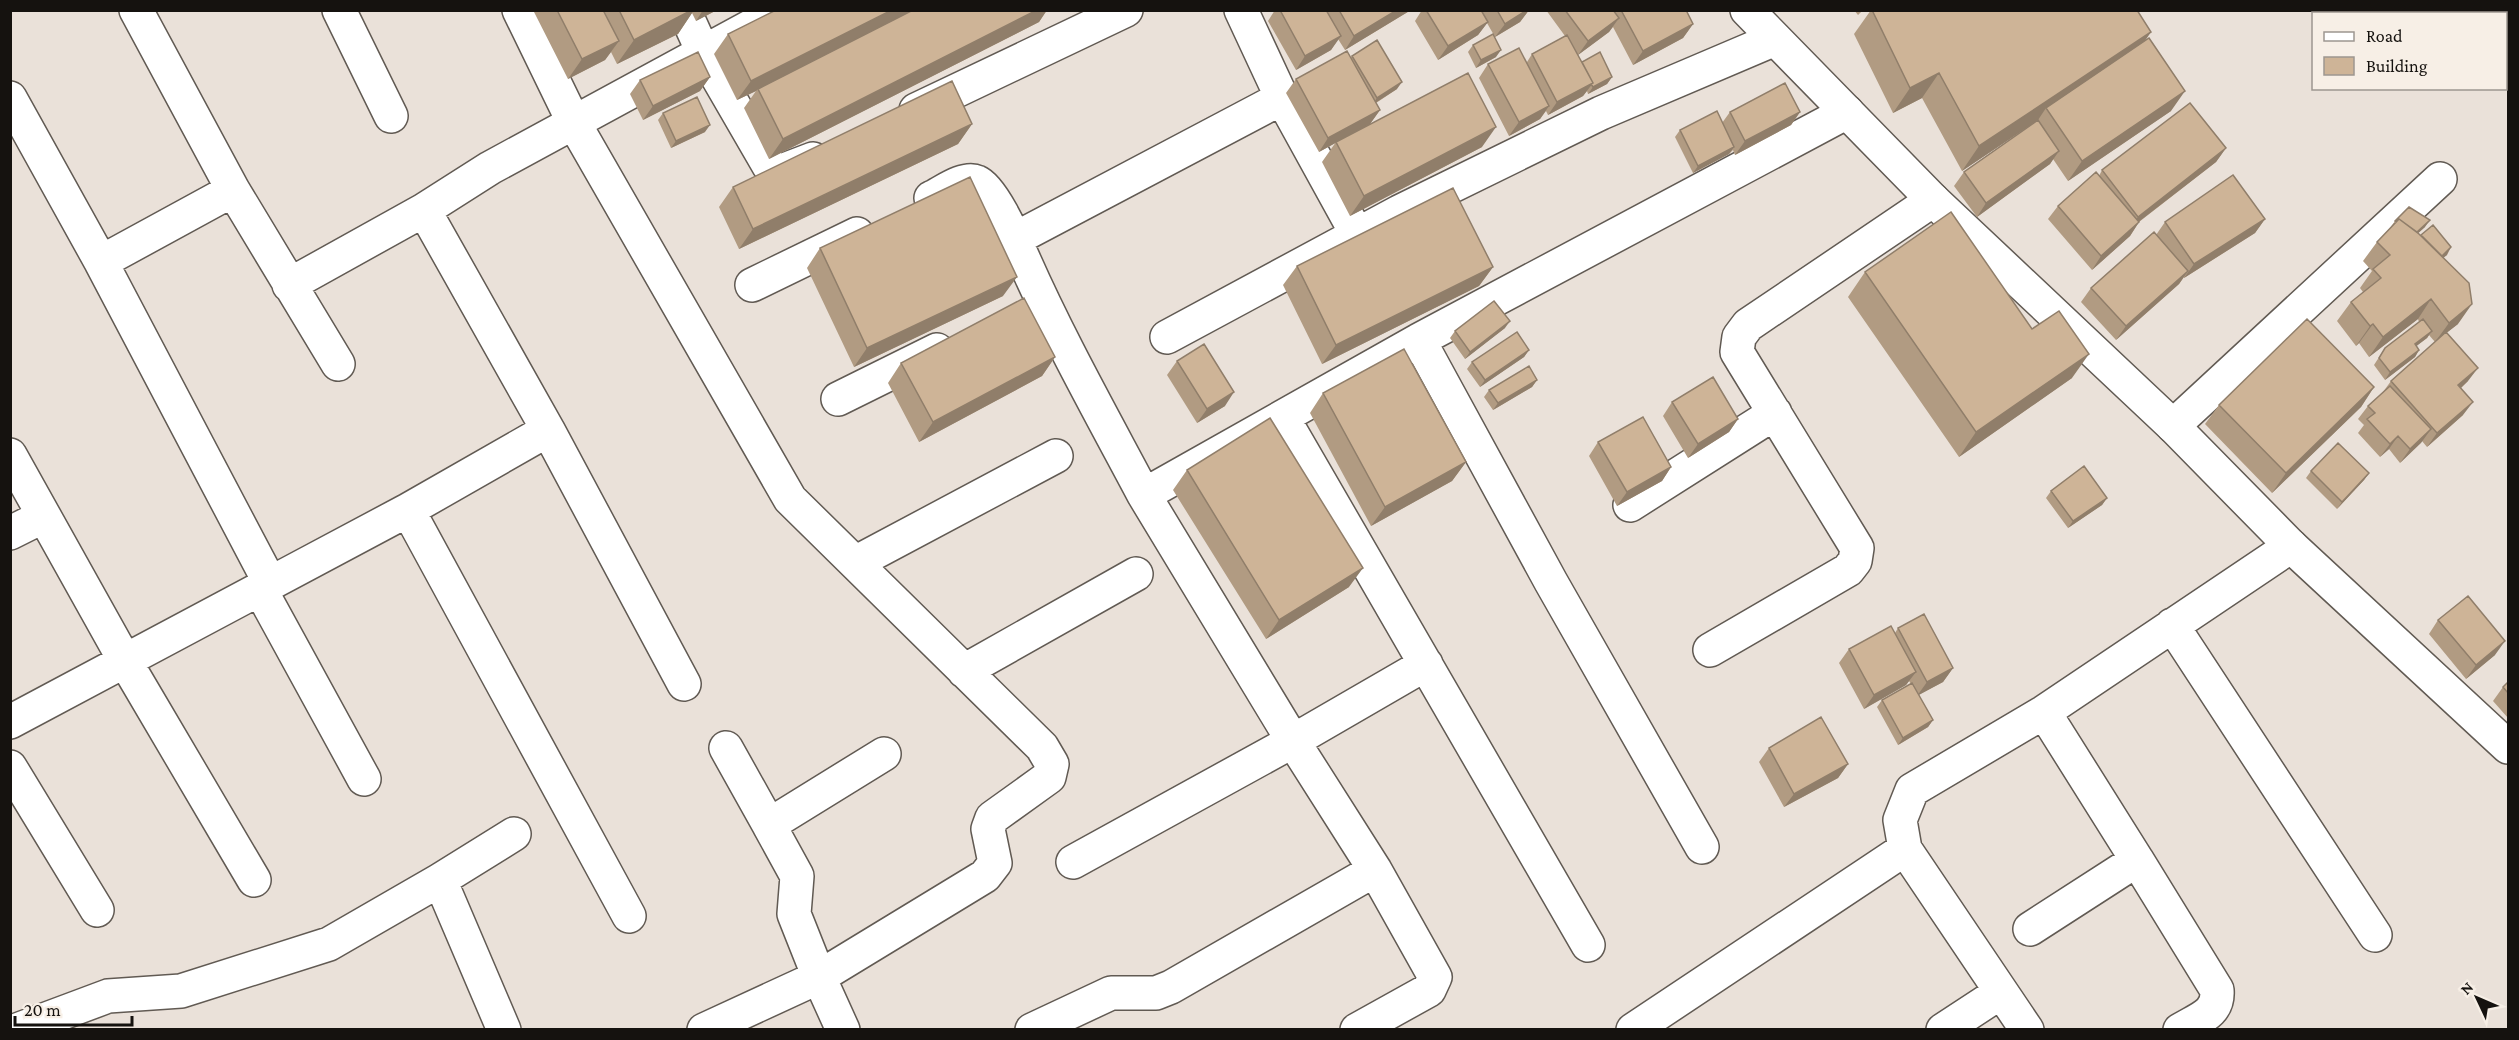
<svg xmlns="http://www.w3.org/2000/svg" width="2519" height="1040" viewBox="0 0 2519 1040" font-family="'Crimson Pro',serif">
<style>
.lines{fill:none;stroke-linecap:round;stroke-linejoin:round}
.minor-casing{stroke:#615a53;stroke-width:36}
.tertiary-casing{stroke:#615a53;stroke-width:36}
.minor{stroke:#fff;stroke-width:33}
.tertiary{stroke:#fff;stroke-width:33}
.wall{fill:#b19b82}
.shaded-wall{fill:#907e6a}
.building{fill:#ceb497;stroke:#907e6a;stroke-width:1.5}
</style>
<rect width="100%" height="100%" fill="#eae1d9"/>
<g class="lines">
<defs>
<path id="minor" d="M136 10 233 190 338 364
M339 10 391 116
M519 10 574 123 790 499 1042 747 1052 764 1049 777 992 818 988 829 995 863 985 876 819 977 794 914 797 876 769 825 884 754
M684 10 703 52 769 166 779 172 813 159
M1241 10 1282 98
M10 98 101 262 233 190
M916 110 1126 10
M931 198C942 193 964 176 977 182 992 188 1013 235 1020 251 1056 334 1101 414 1144 495L1419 340 1847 112
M1015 239 1282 98 1358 236
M101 262 270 583
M289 285 424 210
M752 285 857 234
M1167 337 1399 212 1601 113 1775 39
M1419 340 1551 582 1702 847
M838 399 937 350
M1283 418 1588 945
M2173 426 2440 179
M548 430 684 684
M10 455 125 661 254 880
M1630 505 1775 413
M408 510 629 916
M10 533 44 516
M855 563 1056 456
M260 589 364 779
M2172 625 2375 935
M1710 650 1848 570 1855 561 1857 548 1737 352 1739 337 1748 325 1933 200
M964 671 1136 574
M10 722 408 510 548 430 424 210 490 168 781 10
M726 748 769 825
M10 767 97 910
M2137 860 2217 990C2219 1014 2198 1019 2180 1030
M1073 862 1293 741 1426 664
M440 880 514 834
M2030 929 2137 860 2044 712
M17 1030 108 996 181 991 329 944 440 880 504 1030
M704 1030 819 977 843 1030
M1032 1030 1111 993H1156L1171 987 1375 870 1293 741 1144 495
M1357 1030 1429 990 1435 977 1375 870
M1633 1030 1905 849
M1943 1030 2001 992
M2027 1030 1905 849 1900 820 1912 790 2044 712 2291 546"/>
<path id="tertiary" d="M1747 10 1933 200 2173 426 2291 546 2508 747"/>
</defs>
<!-- minor casing -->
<use href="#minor" class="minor-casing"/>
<!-- tertiary casing -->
<use href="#tertiary" class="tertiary-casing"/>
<!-- minor -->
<use href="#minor" class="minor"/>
<!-- tertiary -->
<use href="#tertiary" class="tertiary"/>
</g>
<!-- wall -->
<path class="wall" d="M533 10H717L696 21 692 13 678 34 617 64 611 52 605 60 568 79Z
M776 10H1047L1039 22 769 159 744 108 756 91 737 100 714 54 728 34Z
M1275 10H1411L1345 50 1338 39 1331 50 1296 70 1268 21Z
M1422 10H1529L1520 22 1495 37 1487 23 1478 35 1438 60 1415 21Z
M1546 10H1613L1614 12 1615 10H1686L1693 24 1683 38 1633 65 1613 27 1609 32 1578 55 1582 62 1612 77 1607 84 1588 94 1587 91 1583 96 1548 115 1546 111 1540 119 1509 136 1479 78 1488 64 1527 62 1532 54 1565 36Z
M1854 10H1863L1858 15Z
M1871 10H2137L2145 41 2171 111 2068 181 2053 159 2050 164 1977 217 1954 186 1964 172 2026 128 1962 171 1922 98 1893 113 1854 34Z
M1473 45 1496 57 1476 68 1468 52Z
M1352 56 1397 89 1376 103 1380 110 1370 124 1319 152 1286 93 1296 79 1351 57Z
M710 77 700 91 643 120 630 94 640 80Z
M1730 112H1800L1791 125 1735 155 1733 150 1729 154 1693 173 1675 137 1680 130 1722 123Z
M663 113 705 132 671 148 658 120Z
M972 124 958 144 739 249 719 207 733 187Z
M1336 142 1482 147 1350 216 1322 162Z
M2226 148 2216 162 2139 222 2130 236 2092 270 2048 219 2058 206 2099 176 2102 170Z
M2265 219 2255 233 2184 278V277L2179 284 2116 340 2081 302 2091 288 2156 235 2165 222Z
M2395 221 2425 227 2418 233 2447 255 2443 257 2458 324 2446 333 2468 381 2461 388 2463 415 2427 447 2422 441 2400 463 2389 449 2380 457 2358 433 2364 425 2358 419 2368 406 2383 392 2391 381 2435 342 2429 335 2427 338 2416 346 2419 350 2415 357 2385 380 2374 365 2385 348 2419 322 2418 319 2369 357 2359 343 2356 346 2337 321 2351 302 2363 292 2360 288 2372 271 2363 261 2377 242 2390 228Z
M820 248 1003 296 854 367 807 268Z
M1297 266 1493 267 1479 286 1322 364 1283 285Z
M1865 272 2032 329 2072 378 1959 457 1848 297Z
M1505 328 1465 359 1450 338 1455 331Z
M1529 350 1524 357 1480 387 1467 369 1472 362Z
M1055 357 1042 376 919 442 888 383 901 363Z
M1177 361 1225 406 1197 423 1167 375Z
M1537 380 1532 387 1493 410 1484 397 1489 390Z
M2374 387 2361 407 2272 493 2205 424 2219 405Z
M1323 393 1466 462 1452 481 1371 526 1310 413Z
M1672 402 1738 419 1729 432 1688 458 1663 416Z
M1598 442 1671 467 1662 481 1617 506 1589 456Z
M1187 470 1349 587 1266 639 1173 490Z
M2311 471 2369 473 2364 480 2337 509 2306 478Z
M2051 491 2107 498 2102 505 2068 528 2046 498Z
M2438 620 2495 655 2466 679 2429 634Z
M1898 628 1953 668 1943 682 1918 695 1933 720 1928 727 1898 745 1877 707 1882 700 1911 684 1909 681 1906 685 1864 709 1839 663 1849 649 1895 633Z
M2508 682V718L2493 701 2503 687Z
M1769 748 1848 764 1838 778 1784 807 1759 762Z"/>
<!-- shaded-wall -->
<path class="shaded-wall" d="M692 10H694L678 34 617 64 634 40Z
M703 10H717L696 21Z
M892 10H918L758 89 756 91 737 100 751 81Z
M1037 10H1047L1039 22 769 159 783 139Z
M1397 10H1411L1345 50 1354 36Z
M1527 10H1529L1520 22 1495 37 1505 24Z
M1619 18 1609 32 1578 55 1588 41Z
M1488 22 1478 35 1438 60 1448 46Z
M1693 24 1683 38 1633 65 1643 51Z
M2151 32 2134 57 2046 108 2038 120 1962 171 1979 146Z
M1341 36 1331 50 1296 70 1305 56Z
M619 41 605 60 568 79 582 59Z
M1501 50 1496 57 1476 68 1481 60Z
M1939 73 1922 98 1893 113 1910 88Z
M710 77 700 91 643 120 653 106Z
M1612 77 1607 84 1588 94 1593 87Z
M1402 82 1397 89 1372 105 1377 98Z
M1593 83 1583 96 1548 115 1557 102Z
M2185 91 2171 111 2068 181 2082 161Z
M1549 106 1540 119 1509 136 1519 122Z
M1380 110 1370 124 1319 152 1328 138Z
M1800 112 1791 125 1735 155 1745 141Z
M972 124 958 144 739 249 753 229Z
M710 125 705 132 671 148 676 141Z
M1496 127 1482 147 1350 216 1364 196Z
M1734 147 1729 154 1693 173 1698 166Z
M2226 148 2216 162 2128 230 2138 217Z
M2059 151 2050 164 1977 217 1986 203Z
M2265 219 2255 233 2184 278 2194 264Z
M2430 220 2425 227 2404 246 2409 239Z
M2139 222 2130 236 2092 270 2101 256Z
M2451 247 2447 255 2427 271 2432 264Z
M1493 267 1479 286 1322 364 1336 345Z
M2188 271 2179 284 2116 340 2126 326Z
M1017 277 1003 296 854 367 867 348Z
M2431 299 2418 319 2369 357 2383 337Z
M2472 304 2458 324 2435 342 2449 323Z
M1510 321 1505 328 1465 359 1470 352Z
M2373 324 2359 343 2356 346 2370 326Z
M2432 331 2427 338 2410 351 2415 344Z
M1529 350 1524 357 1480 387 1485 380Z
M2419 350 2415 357 2385 380 2390 372Z
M2089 354 2072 378 1959 457 1976 432Z
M1055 357 1042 376 919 442 933 422Z
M2478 368 2468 381 2449 399 2458 385Z
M1537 380 1532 387 1493 410 1498 403Z
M2374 387 2361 407 2272 493 2286 473Z
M1234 392 1225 406 1197 423 1207 409Z
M2473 402 2463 415 2427 447 2437 433Z
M1738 419 1729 432 1688 458 1698 444Z
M2431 429 2421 443 2400 463 2410 449Z
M2398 436 2389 449 2380 457 2390 444Z
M1466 462 1452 481 1371 526 1385 507Z
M1671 467 1662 481 1617 506 1627 492Z
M2369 473 2364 480 2337 509 2342 502Z
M2107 498 2102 505 2068 528 2073 521Z
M1363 568 1349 587 1266 639 1279 620Z
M2505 641 2495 655 2466 679 2476 665Z
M1953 668 1943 682 1917 696 1927 682Z
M1916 672 1906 685 1864 709 1874 695Z
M1933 720 1928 727 1898 745 1903 738Z
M1848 764 1838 778 1784 807 1794 794Z"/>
<!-- building -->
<path class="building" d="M557 10H603L619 41 582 59Z
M619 10H692L634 40Z
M776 10H892L751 81 728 34Z
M913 10H1037L783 139 758 89Z
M1280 10H1326L1341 36 1305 56Z
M1339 10H1397L1354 36Z
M1426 10H1481L1488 22 1448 46Z
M1497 10H1527L1505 24Z
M1565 10H1613L1619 18 1588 41Z
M1621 10H1686L1693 24 1643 51Z
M1872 10H2137L2151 32 1979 146 1939 73 1910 88Z
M1493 34 1501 50 1481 60 1473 45Z
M1567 35 1593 83 1557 102 1532 54Z
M2149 38 2185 91 2082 161 2046 108Z
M1377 40 1402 82 1377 98 1352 56Z
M1519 48 1549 106 1519 122 1488 64Z
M1347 51 1380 110 1328 138 1296 79Z
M698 52 710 77 653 106 640 80Z
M1600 52 1612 77 1593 87 1591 84 1593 83 1582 62Z
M1468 73 1496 127 1364 196 1336 142Z
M952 81 972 124 753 229 733 187Z
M1785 83 1800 112 1745 141 1730 112Z
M697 97 710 125 676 141 663 113Z
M2190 103 2226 148 2138 217 2102 170Z
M1717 111 1734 147 1698 166 1680 130Z
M2038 120 2059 151 1986 203 1964 172Z
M2096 172 2139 222 2101 256 2058 206Z
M2233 175 2265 219 2194 264 2165 222Z
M970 177 1017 277 867 348 820 248Z
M1453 188 1493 267 1336 345 1297 266Z
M2409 207 2430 220 2417 232 2399 219 2396 222 2395 221Z
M1951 212 2032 329 2059 311 2089 354 1976 432 1865 272Z
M2399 219 2419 234 2469 283 2472 304 2449 323 2431 299 2383 337 2373 324 2370 326 2351 302 2381 278 2373 269 2390 255 2377 242Z
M2433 225 2451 247 2442 256 2421 235Z
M2154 232 2188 271 2126 326 2091 288Z
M1024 298 1055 357 933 422 901 363Z
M1494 301 1510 321 1470 352 1455 331Z
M2307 319 2374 387 2286 473 2219 405Z
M2423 319 2432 331 2415 344 2419 350 2390 372 2379 358 2385 348Z
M1517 332 1529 350 1485 380 1472 362Z
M2446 332 2478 368 2458 385 2473 402 2437 433 2391 381Z
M1204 344 1234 392 1207 409 1177 361Z
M1404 349 1466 462 1385 507 1323 393Z
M1529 366 1537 380 1498 403 1489 390Z
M1713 377 1738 419 1698 444 1672 402Z
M2390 386 2431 429 2410 449 2398 436 2390 444 2367 419 2375 413 2368 406Z
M1643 417 1671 467 1627 492 1598 442Z
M1270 418 1363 568 1279 620 1187 470Z
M2338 443 2369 473 2342 502 2311 471Z
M2084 466 2107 498 2073 521 2051 491Z
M2468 596 2505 641 2476 665 2438 620Z
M1924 614 1953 668 1927 682 1898 628Z
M1891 626 1916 672 1874 695 1849 649Z
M2508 682V693L2503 687Z
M1912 683 1933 720 1903 738 1882 700Z
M1821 717 1848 764 1794 794 1769 748Z"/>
<!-- border -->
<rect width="2519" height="1040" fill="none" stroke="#15120f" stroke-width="24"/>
<!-- legend -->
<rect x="2312" y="12" width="195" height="78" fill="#f7efe6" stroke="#9d9790" stroke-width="1.5"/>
<rect x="2324" y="32" width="30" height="9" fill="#ffffff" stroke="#9d9790" stroke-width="1.5"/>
<text x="2366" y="42" font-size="18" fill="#15120f">Road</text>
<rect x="2324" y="57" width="30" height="18" fill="#ceb497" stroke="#9d9790" stroke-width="1.5"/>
<text x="2366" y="72" font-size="18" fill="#15120f">Building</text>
<!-- north arrow -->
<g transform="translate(2477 998) rotate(314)" stroke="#f7efe6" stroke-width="4.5" paint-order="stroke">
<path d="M0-4.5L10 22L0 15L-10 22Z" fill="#15120f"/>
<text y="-9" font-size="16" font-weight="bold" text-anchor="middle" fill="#15120f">N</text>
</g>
<!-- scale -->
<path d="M15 1016v9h117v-9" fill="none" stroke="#15120f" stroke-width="3"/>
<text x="24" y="1016" font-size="18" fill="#15120f" stroke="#f7efe6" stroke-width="4.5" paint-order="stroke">20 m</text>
</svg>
